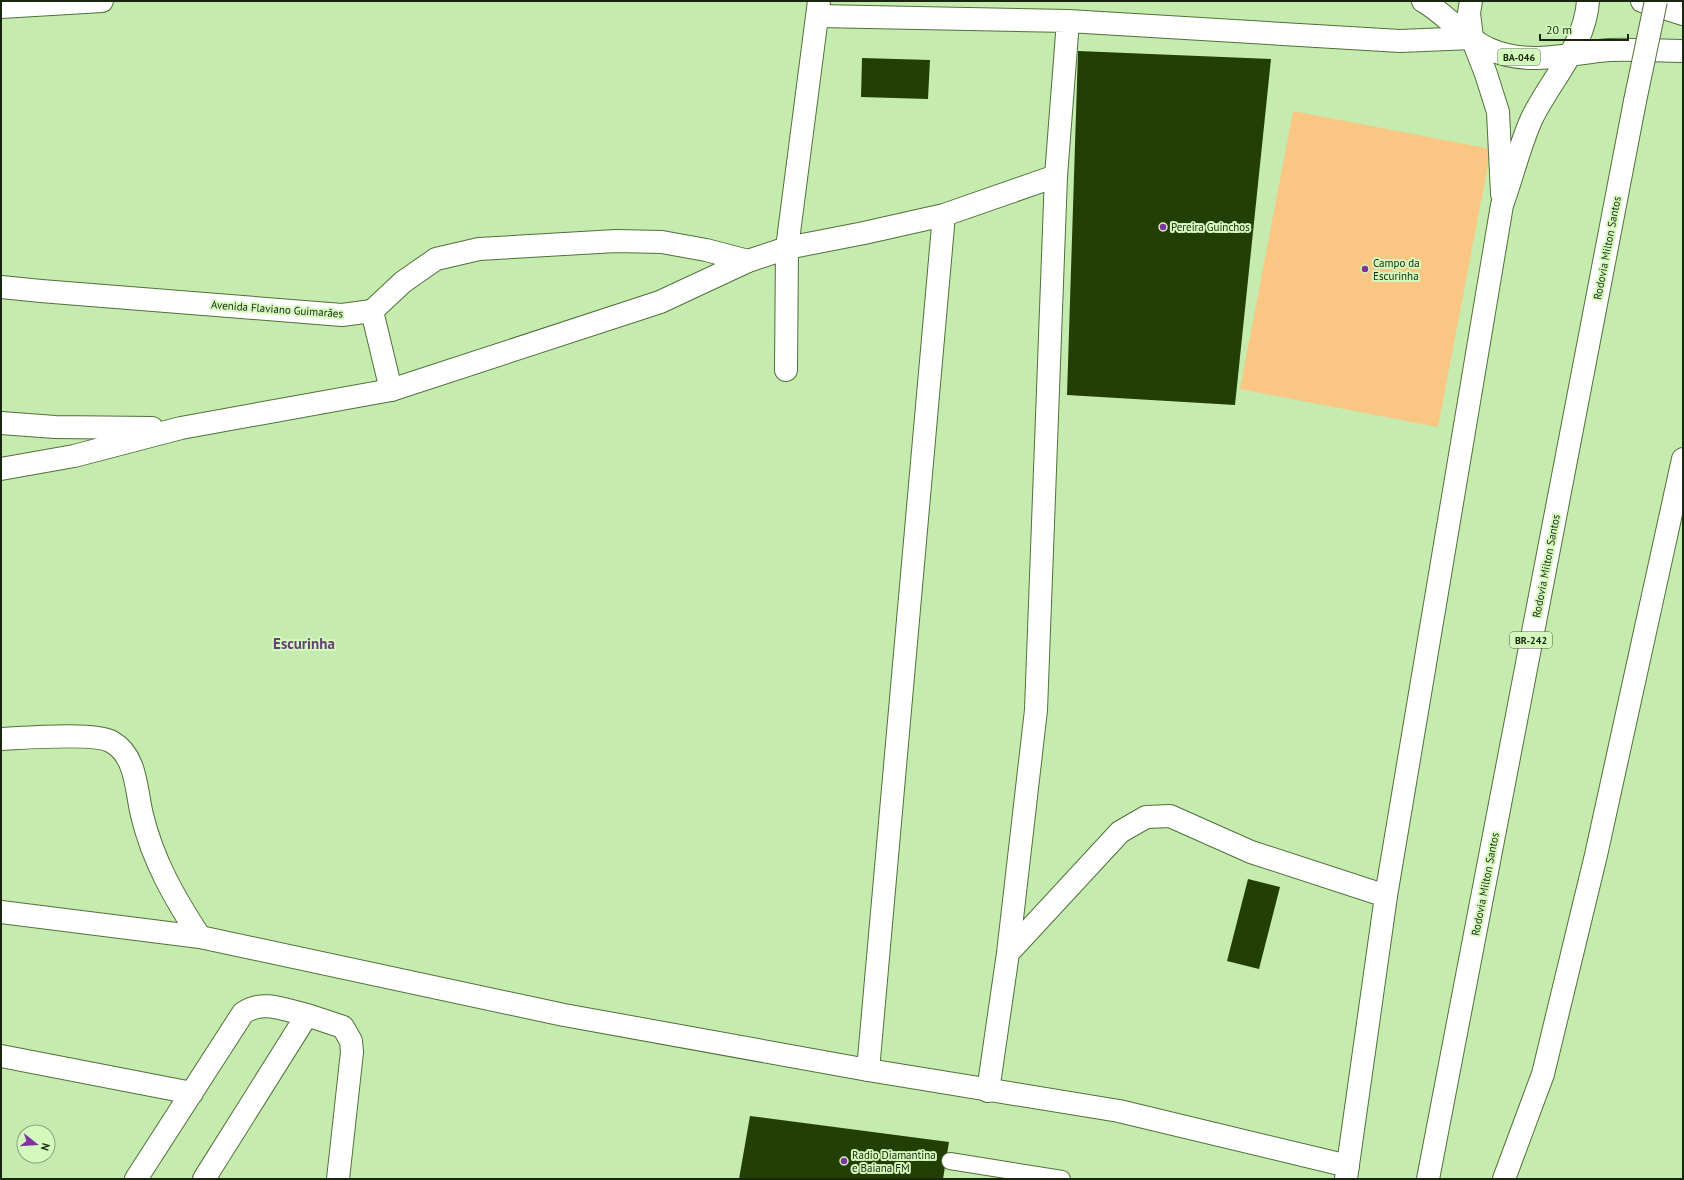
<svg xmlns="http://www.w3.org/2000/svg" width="1684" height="1180" viewBox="0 0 1684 1180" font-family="'PT Sans',sans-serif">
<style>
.green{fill:#f9c683}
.building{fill:#223f06}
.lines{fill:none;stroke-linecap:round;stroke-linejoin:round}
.lane-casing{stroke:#507039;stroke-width:18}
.street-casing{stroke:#507039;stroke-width:24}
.secondary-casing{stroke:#507039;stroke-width:24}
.primary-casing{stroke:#507039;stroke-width:24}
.highway-casing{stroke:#507039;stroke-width:24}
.lane{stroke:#fff;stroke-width:16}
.street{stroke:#fff;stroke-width:22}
.secondary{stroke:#fff;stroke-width:22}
.primary{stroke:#fff;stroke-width:22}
.highway{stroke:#fff;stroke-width:22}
.highway-bridge-casing{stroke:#507039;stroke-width:24;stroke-linecap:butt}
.highway-bridge{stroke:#fff;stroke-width:22}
.poi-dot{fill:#8032a2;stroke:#d3f9bc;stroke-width:1.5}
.labels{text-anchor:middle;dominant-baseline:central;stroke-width:4;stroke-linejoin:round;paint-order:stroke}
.shield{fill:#d3f9bc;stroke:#506543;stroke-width:1}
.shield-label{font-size:10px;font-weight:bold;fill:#18260f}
.poi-label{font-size:11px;fill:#18260f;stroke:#d3f9bc;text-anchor:start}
.street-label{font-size:11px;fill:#18260f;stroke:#d3f9bc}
.district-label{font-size:15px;font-weight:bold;fill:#664079;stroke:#d3f9bc}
</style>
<rect width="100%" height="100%" fill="#c6ebaf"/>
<!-- green -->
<path class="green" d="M1293 111 1491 149 1438 427 1240 389Z"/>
<!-- building -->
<path class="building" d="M1078 51 1271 59 1235 405 1067 395Z
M862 58 930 60 928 99 861 97Z
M1248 879 1280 887 1259 969 1227 961Z
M750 1116 949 1142 943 1179H739Z"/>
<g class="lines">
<defs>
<path id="lane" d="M950 1161 1062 1179"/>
<path id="street" d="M818 16 1068 21 1400 41 1472 38
M1 287 41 291 342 315 372 311 403 282 436 259 479 249 616 241 662 242 706 250 748 261
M372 311 391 390
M786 370 787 248 864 233 944 215 1056 176
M1 739C24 738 96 732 112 742 137 756 136 791 142 815 153 861 175 899 200 937
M1008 953 1120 832 1146 817 1170 816 1251 852 1386 896
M307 1015 343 1027 351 1041 352 1052 338 1179
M1 1056 192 1093
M868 1070 944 215
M988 1091 1008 953 1036 710 1056 176 1068 21
M136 1179 243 1013C263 999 285 1010 307 1015L204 1179"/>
<path id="secondary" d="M1 423 55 427 152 428
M1 469 74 456 181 428 391 390 660 302 748 261 787 248 819 1
M1 912 200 937 564 1015 868 1070 1119 1111 1348 1166"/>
<path id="primary" d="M1423 1C1446 14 1464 38 1489 49 1530 67 1568 53 1610 50 1634 49 1659 51 1683 51
M1642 1 1683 14
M1 7 102 1"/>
<path id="highway" d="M1471 1 1469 13 1472 38 1486 74 1498 112 1502 194
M1346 1179 1386 896 1502 205C1512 178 1520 144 1532 118 1551 79 1585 46 1588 1
M1428 1179 1635 101
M1504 1179 1543 1074 1596 855 1683 459"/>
</defs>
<!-- lane casing -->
<use href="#lane" class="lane-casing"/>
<!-- street casing -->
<use href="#street" class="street-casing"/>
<!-- secondary casing -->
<use href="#secondary" class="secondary-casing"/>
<!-- primary casing -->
<use href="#primary" class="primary-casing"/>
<!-- highway casing -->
<use href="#highway" class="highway-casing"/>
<!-- lane -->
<use href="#lane" class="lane"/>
<!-- street -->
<use href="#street" class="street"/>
<!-- secondary -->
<use href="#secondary" class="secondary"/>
<!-- primary -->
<use href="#primary" class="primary"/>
<!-- highway -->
<use href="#highway" class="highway"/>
<defs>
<path id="highway-bridge" d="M1635 101 1656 1"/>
</defs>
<!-- highway-bridge casing -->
<use href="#highway-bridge" class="highway-bridge-casing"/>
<!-- highway-bridge -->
<use href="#highway-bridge" class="highway-bridge"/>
</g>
<!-- markers -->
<g class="poi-dot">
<circle cx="1163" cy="227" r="4"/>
<circle cx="1365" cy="269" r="4"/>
<circle cx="844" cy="1161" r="4"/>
</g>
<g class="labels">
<!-- shield labels -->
<g class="shield">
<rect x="1498" y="49" width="42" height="16" rx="3"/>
<rect x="1510" y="632" width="42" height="16" rx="3"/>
</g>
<g class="shield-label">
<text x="1519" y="57">BA-046</text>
<text x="1531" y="640">BR-242</text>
</g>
<!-- poi labels -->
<g class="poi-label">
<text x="1171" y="227">Pereira Guinchos</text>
<text x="1373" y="263">Campo da<tspan x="1373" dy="13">Escurinha</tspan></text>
<text x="852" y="1155">Radio Diamantina<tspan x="852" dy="13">e Baiana FM</tspan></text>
</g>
<!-- street labels -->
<g class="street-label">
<text transform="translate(1607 248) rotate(-79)">Rodovia Milton Santos</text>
<text transform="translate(277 309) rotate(4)">Avenida Flaviano Guimarães</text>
<text transform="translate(1546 566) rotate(-79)">Rodovia Milton Santos</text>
<text transform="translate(1485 884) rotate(-79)">Rodovia Milton Santos</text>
</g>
<!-- district labels -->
<g class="district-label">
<text x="304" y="643">Escurinha</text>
</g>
</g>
<!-- border -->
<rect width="1684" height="1180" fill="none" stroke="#18260f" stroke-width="4"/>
<!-- north arrow -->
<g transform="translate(36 1144) rotate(107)"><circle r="19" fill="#d3f9bc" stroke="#88a577"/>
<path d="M0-3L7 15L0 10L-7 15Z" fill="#8032a2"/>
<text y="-6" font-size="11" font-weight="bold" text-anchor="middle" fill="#18260f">N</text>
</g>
<!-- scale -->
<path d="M1540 34v6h88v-6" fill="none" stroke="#18260f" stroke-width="2"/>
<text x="1546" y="34" font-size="12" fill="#18260f" stroke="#d3f9bc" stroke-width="3" paint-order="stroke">20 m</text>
</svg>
